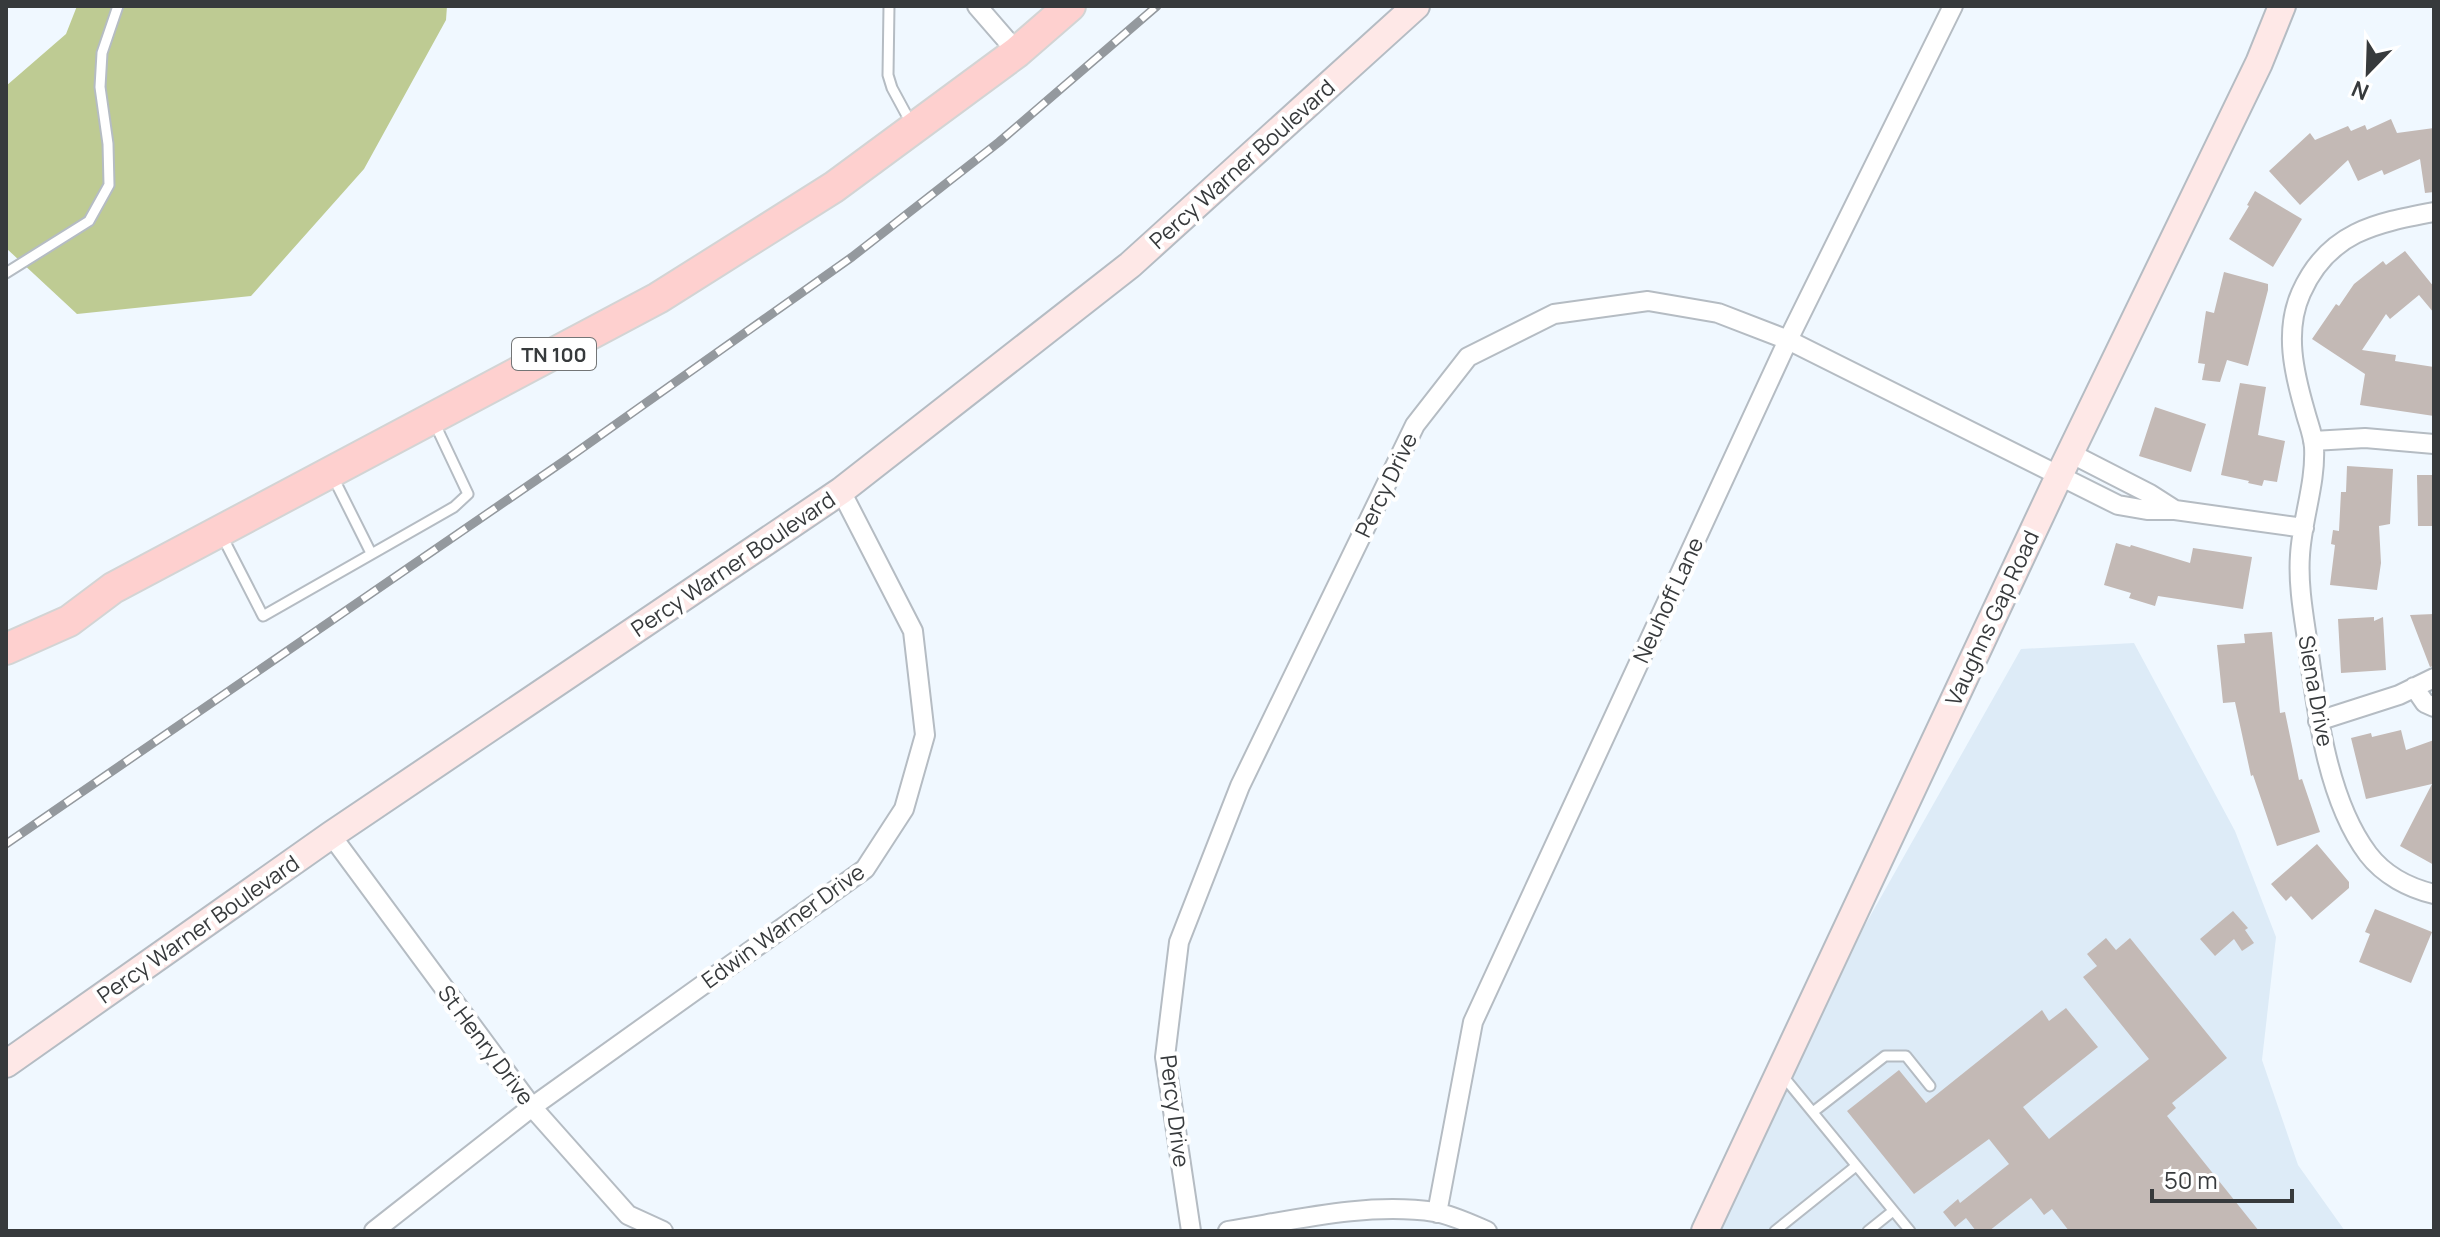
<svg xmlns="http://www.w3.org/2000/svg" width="2440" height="1237" viewBox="0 0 2440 1237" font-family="Manrope,sans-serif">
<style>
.built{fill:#ddebf7}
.forest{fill:#becb93}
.building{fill:#c3b9b5}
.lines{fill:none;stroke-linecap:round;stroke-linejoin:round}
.lane-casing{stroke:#b5bcc3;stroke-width:13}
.street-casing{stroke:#b5bcc3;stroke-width:22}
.secondary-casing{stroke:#b5bcc3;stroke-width:30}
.primary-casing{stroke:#d3d4d4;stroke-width:34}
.lane{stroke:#fff;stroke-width:9}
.street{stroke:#fff;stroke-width:18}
.secondary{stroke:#fee8e7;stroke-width:26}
.primary{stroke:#fed0cf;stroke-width:30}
.rail-casing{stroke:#94999e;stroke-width:9}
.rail{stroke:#fff;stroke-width:6;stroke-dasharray:18;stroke-linecap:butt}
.labels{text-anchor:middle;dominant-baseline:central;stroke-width:8;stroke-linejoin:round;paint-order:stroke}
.shield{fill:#fff;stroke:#737576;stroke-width:2}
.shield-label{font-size:20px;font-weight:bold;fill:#373a3c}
.street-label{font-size:22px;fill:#373a3c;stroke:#fff}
</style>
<rect width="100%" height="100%" fill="#f0f8ff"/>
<!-- built -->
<path class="built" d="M2134 643 2235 831 2276 937 2262 1060 2298 1165 2345 1231H1719L1864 927 2021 649Z"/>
<!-- forest -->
<path class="forest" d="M77 6H447L446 20 364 169 251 296 77 314 6 248V86L66 34Z"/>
<!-- building -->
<path class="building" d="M2391 119 2397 133 2434 128V192L2425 193 2420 159 2384 175 2382 170 2358 181 2348 160 2300 205 2269 171 2310 133 2315 140 2348 126 2351 131 2365 125 2367 130Z
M2255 191 2302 219 2273 267 2229 239 2249 206 2247 205Z
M2405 251 2434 287V313L2419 295 2390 319 2386 314 2362 350 2396 355 2395 361 2434 367V416L2360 405 2365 374 2312 339 2336 304 2339 306 2354 284 2383 261 2386 265Z
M2224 272 2268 284V290L2248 366 2227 360 2220 382 2202 380 2205 364 2198 363 2206 311 2214 313Z
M2240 383 2266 387 2258 435 2285 441 2277 482 2264 480 2262 486 2248 483 2249 481 2221 475Z
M2155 407 2206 424 2191 472 2139 456Z
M2347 466 2393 469 2390 524 2379 526 2381 563 2377 590 2330 585 2335 545 2331 544 2333 530 2339 531 2341 492H2346Z
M2417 475H2434V526H2418Z
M2116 543 2130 547 2131 545 2190 563 2193 548 2252 557 2243 609 2158 596 2155 606 2129 598 2131 593 2104 585Z
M2434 614V666L2430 667 2410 615Z
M2374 617V621L2383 617 2386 670 2341 673 2338 619Z
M2272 632 2280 713 2285 712 2299 780 2302 779 2320 832 2277 846 2253 775 2251 776 2235 702 2223 703 2217 645 2245 643 2244 634Z
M2401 730 2406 750 2434 740V865L2400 846 2432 784 2366 799 2351 738 2371 733 2372 737Z
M2317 844 2349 882V888L2312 920 2291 896 2286 901 2271 884Z
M2375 909 2432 932 2411 983 2359 962 2370 934 2365 932Z
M2233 911 2248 928 2245 930 2254 943 2242 951 2234 939 2215 956 2200 939Z
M2106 938 2116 950 2130 938 2227 1058 2172 1103 2176 1108 2167 1116 2259 1231H2069L2052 1209 2044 1215 2031 1198 1989 1231H1976L1966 1218 1955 1227 1943 1212 1958 1199 1960 1203 2009 1164 1989 1139 1914 1194 1847 1111 1899 1070 1926 1103 2042 1010 2049 1021 2066 1008 2098 1047 2023 1107 2049 1139 2149 1059 2083 977 2097 966 2087 954Z"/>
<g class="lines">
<defs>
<path id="lane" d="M889 6 888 75 892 88 912 125
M6 273 89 221 109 185 108 144 100 87 102 53 118 6
M333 477 371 553
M222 536 263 616 454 507 468 494 434 422
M1783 1076 1910 1231
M1813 1112 1885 1056H1906L1930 1086
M1775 1231 1856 1166
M1868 1231 1893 1211"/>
<path id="street" d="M977 6 1017 52
M2434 212C2375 223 2328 232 2301 293 2284 331 2294 373 2305 411 2308 423 2313 434 2314 447 2316 483 2302 519 2300 555 2298 583 2303 612 2307 639 2316 706 2326 798 2368 854 2384 875 2409 888 2434 894
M2313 441 2365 438 2434 444
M2175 510 2304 528
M2414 687 2425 703 2434 707
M2318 721 2399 695 2434 678
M331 835 532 1107 628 1215 663 1231
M1437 1213 1473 1022 1788 340 1953 6
M374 1231 532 1107 865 869 904 809 925 735 913 631 841 491
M1191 1231 1165 1057 1179 942 1240 786 1415 425 1468 357 1554 314 1648 301 1718 313 1788 340 2118 505 2147 510H2175L2150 494 2070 453
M1228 1231C1295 1220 1367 1202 1435 1212 1452 1215 1471 1224 1487 1231"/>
<path id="secondary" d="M6 1064 331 835 841 491 1130 265 1416 6
M1705 1231 2059 476 2259 63 2282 6"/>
<path id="primary" d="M6 649 69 621 113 588 658 298 834 187 1017 52 1070 6"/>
</defs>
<!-- lane casing -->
<use href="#lane" class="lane-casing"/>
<!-- street casing -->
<use href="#street" class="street-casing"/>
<!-- secondary casing -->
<use href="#secondary" class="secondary-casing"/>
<!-- primary casing -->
<use href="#primary" class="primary-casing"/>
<!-- lane -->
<use href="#lane" class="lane"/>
<!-- street -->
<use href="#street" class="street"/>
<!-- secondary -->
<use href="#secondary" class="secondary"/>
<!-- primary -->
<use href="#primary" class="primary"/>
<defs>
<path id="rail" d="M6 844 564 461 852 257 999 142 1157 6"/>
</defs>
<!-- rail casing -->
<use href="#rail" class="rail-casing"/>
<!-- rail -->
<use href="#rail" class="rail"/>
</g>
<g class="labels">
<!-- shield labels -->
<rect class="shield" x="512" y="338" width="84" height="32" rx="6"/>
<g class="shield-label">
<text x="554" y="354">TN 100</text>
</g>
<!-- street labels -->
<g class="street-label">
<text transform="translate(1242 164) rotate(-42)">Percy Warner Boulevard</text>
<text transform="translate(1386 485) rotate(-64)">Percy Drive</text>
<text transform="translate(733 564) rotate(-34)">Percy Warner Boulevard</text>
<text transform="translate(1668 600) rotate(-65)">Neuhoff Lane</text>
<text transform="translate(1992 618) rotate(-65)">Vaughns Gap Road</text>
<text transform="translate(2316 691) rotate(80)">Siena Drive</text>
<text transform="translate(783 926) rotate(-36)">Edwin Warner Drive</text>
<text transform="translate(198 929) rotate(-35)">Percy Warner Boulevard</text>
<text transform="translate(486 1045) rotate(53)">St Henry Drive</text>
<text transform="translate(1175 1111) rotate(83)">Percy Drive</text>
</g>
</g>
<!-- border -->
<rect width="2440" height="1237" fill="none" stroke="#373a3c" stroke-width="16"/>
<!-- north arrow -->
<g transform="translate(2368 72) rotate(203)" stroke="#ffffff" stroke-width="6" paint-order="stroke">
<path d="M0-6L14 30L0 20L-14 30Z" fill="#373a3c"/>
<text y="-12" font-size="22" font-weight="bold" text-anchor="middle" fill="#373a3c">N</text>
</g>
<!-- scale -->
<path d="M2152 1189v12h140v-12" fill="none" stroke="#373a3c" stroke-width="4"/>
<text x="2164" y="1189" font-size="24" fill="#373a3c" stroke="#ffffff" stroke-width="6" paint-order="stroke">50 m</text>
</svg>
